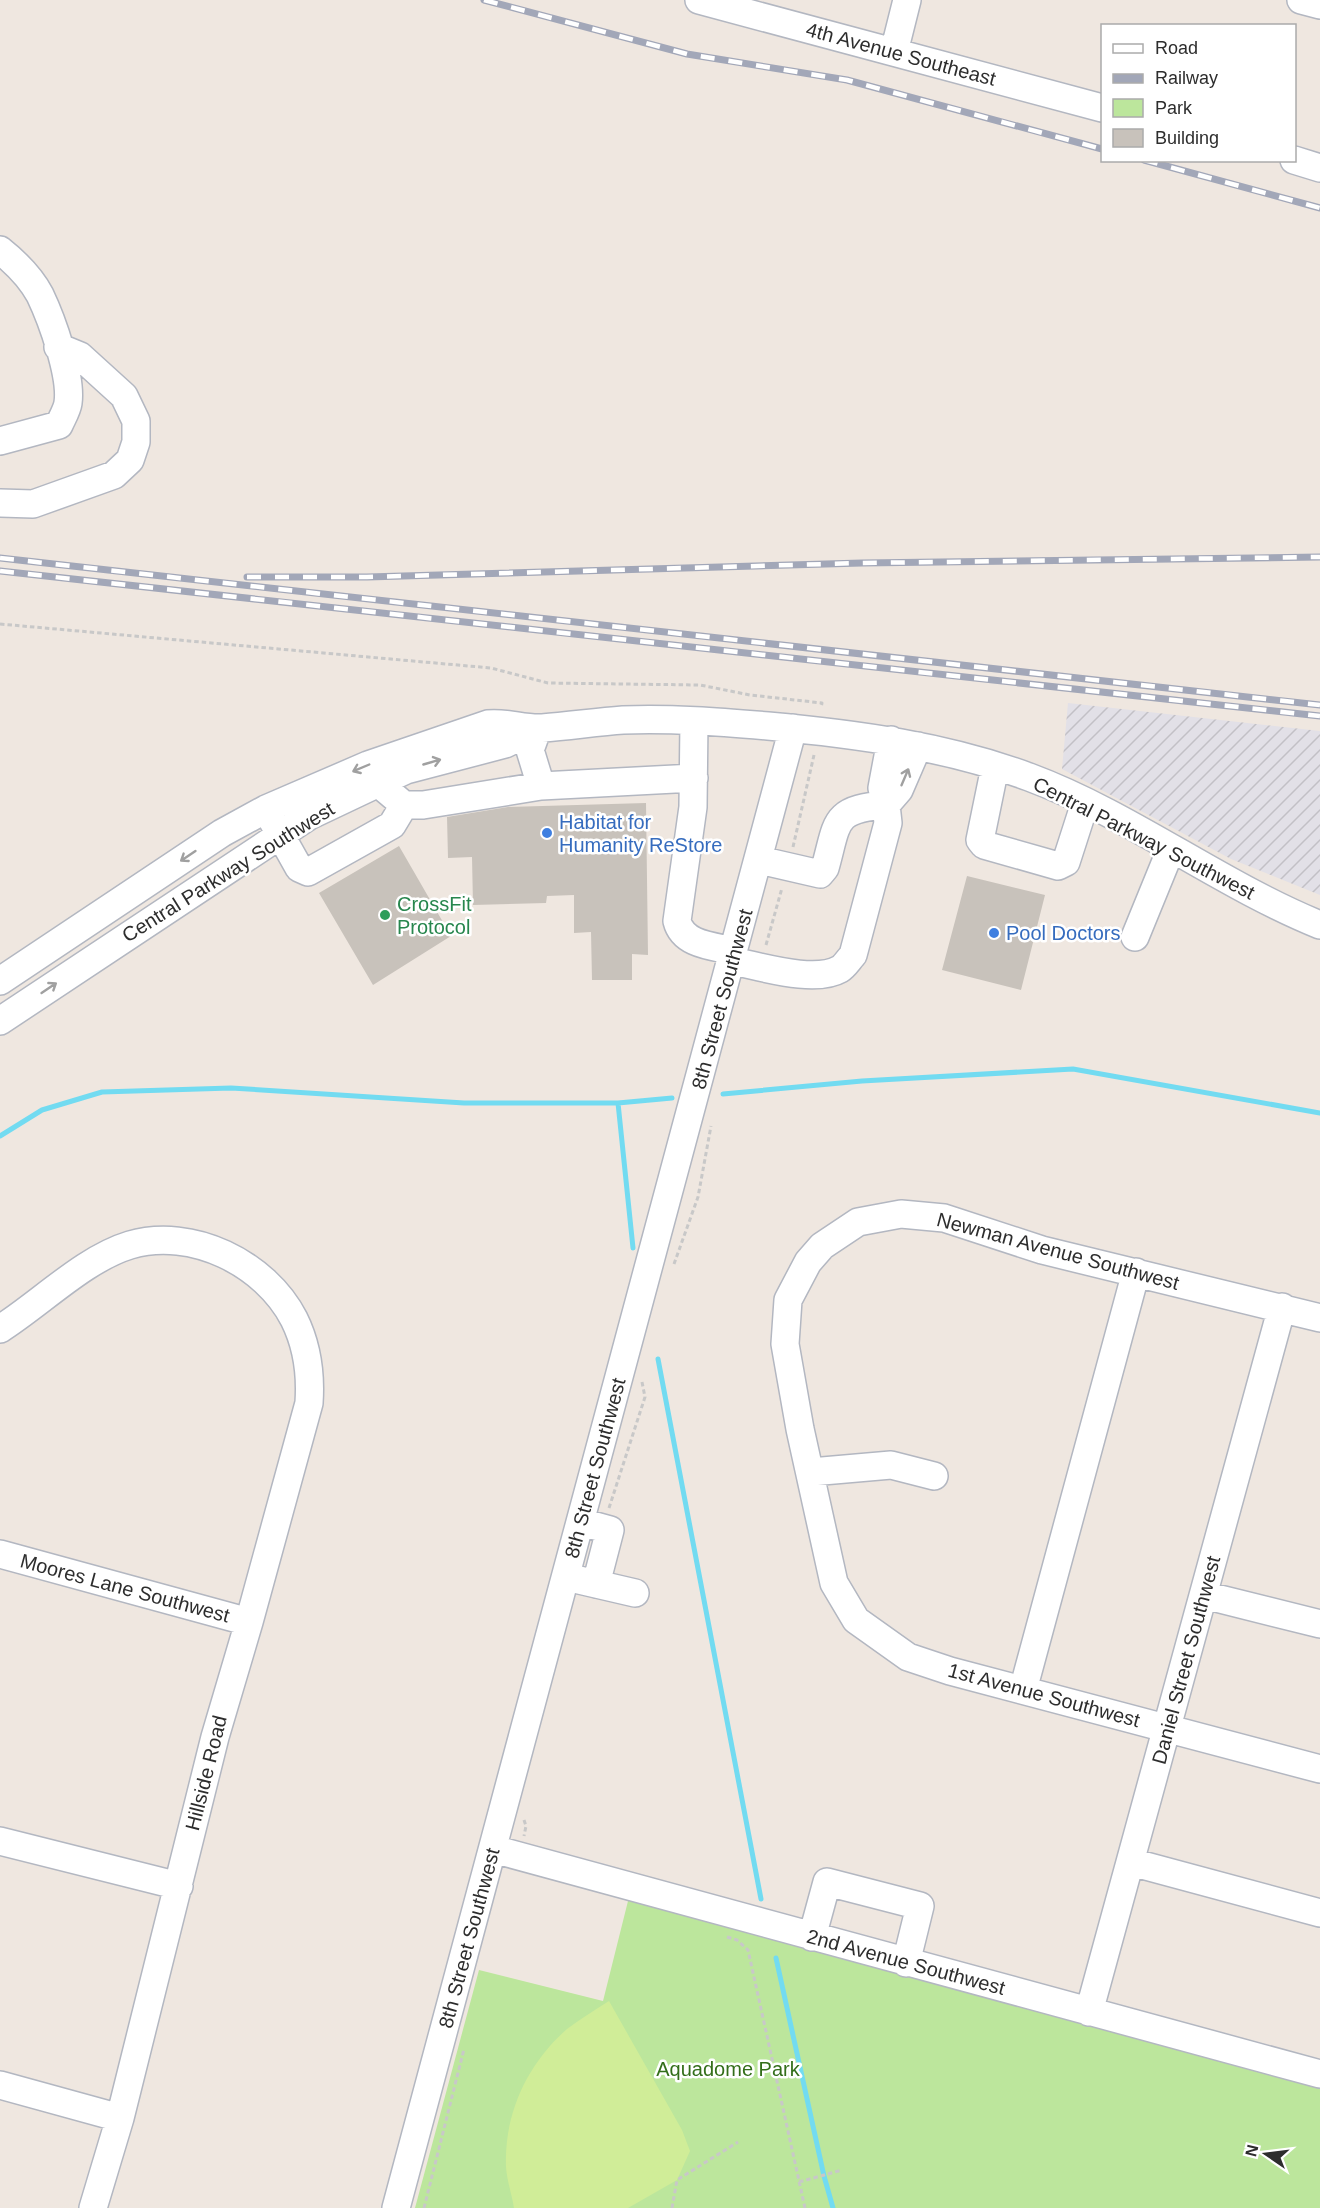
<svg xmlns="http://www.w3.org/2000/svg" width="1320" height="2208" viewBox="0 0 1320 2208" font-family="Arial,sans-serif">
<style>
.industrial{fill:url(#industrial-furrows)}
.park{fill:#bce69c}
.pitch{fill:#d0ed98}
.lines{fill:none;stroke-linecap:round;stroke-linejoin:round}
.stream{stroke:#72dbf1;stroke-width:5}
.building{fill:#c8c2bb}
.minor-casing{stroke:#b3b7c1;stroke-width:30}
.path{stroke:#c8c8c8;stroke-width:3;stroke-dasharray:4.5 3;stroke-linecap:butt}
.minor{stroke:#fff;stroke-width:27}
.rail-casing{stroke:#a2a7b8;stroke-width:7}
.rail{stroke:#fff;stroke-width:4.5;stroke-dasharray:14;stroke-linecap:butt}
.oneway{stroke:#a0a0a0}
.shop-dot{fill:#3f7fe0;stroke:#fff;stroke-width:2}
.leisure-dot{fill:#2e9e5b;stroke:#fff;stroke-width:2}
.labels{text-anchor:middle;dominant-baseline:central;stroke-width:5;stroke-linejoin:round;paint-order:stroke}
.street-label{font-size:20px;fill:#2d2d2d;stroke:#fff}
.shop-label{font-size:20px;fill:#366cbe;stroke:#fff;text-anchor:start}
.leisure-label{font-size:20px;fill:#27864d;stroke:#fff;text-anchor:start}
.park-label{font-size:20px;fill:#336e1a;stroke:#fff}
</style>
<defs>
<pattern id="industrial-furrows" width="10" height="10" patternUnits="userSpaceOnUse" patternTransform="scale(1.5)"><rect width="10" height="10" fill="#e2e0e7"/><path d="M-1 1l2-2M0 10L10 0M9 11l2-2" fill="none" stroke="#c2c0c6"/></pattern>
</defs>
<rect width="100%" height="100%" fill="#efe7e0"/>
<!-- industrial -->
<path class="industrial" d="M1068 703 1320 731V895L1231 859 1062 769Z"/>
<!-- park -->
<path class="park" d="M629 1897 1320 2085V2208H415L479 1970 603 2001Z"/>
<!-- pitch -->
<path class="pitch" d="M609 2001 682 2130 690 2151 677 2180 628 2208H514C512 2195 507 2181 506 2167 504 2114 527 2064 567 2029 580 2019 595 2010 609 2001Z"/>
<g class="lines">
<!-- stream -->
<path class="stream" d="M723 1094 862 1081 1073 1069 1320 1113
M618 1103 633 1248
M0 1136 42 1110 102 1092 231 1088 464 1103H618L672 1098
M658 1359 761 1899
M776 1958 824 2176 833 2208"/>
</g>
<!-- building -->
<path class="building" d="M646 803 648 955 632 954V980H592L591 932 574 933V895L547 896 546 903 473 905 472 857 448 858 447 817 508 807Z
M399 846 451 936 373 985 319 893Z
M967 876 1045 895 1021 990 942 970Z"/>
<g class="lines">
<defs>
<path id="minor" d="M699 0 1102 108
M1301 0 1320 5
M894 52 907 0
M1294 160 1320 168
M0 250C15 262 31 278 40 295 52 320 72 376 68 403 67 410 62 418 59 425L0 441
M0 503 33 504 114 475 130 460 136 442V421L124 396 80 356 58 347
M694 721 693 807 677 921C683 945 713 946 734 951
M538 728 530 750 541 786
M891 740 882 788 886 805 899 790 918 746
M995 767 980 840 984 845 1058 866 1066 862 1085 803
M378 783 404 805H423L541 786 694 778
M271 818 299 868 308 872 392 825 404 805
M1135 937 1171 849
M732 961C760 966 814 984 840 969 845 966 849 959 853 955L888 823 886 805C832 809 838 822 825 868L820 874 759 860
M0 981 222 833 266 809 368 765 488 724C507 722 523 729 542 728 569 726 596 722 623 720 671 718 720 722 768 726 856 734 945 746 1029 777 1131 815 1219 884 1320 925
M0 1021 309 816 406 770 505 744 538 728
M1320 1318 1042 1250 944 1218 901 1214 858 1222 822 1246 808 1262 788 1300 785 1344 800 1429 834 1583 856 1620 908 1657 950 1671 1320 1769
M0 1329C41 1303 84 1259 130 1245 192 1227 265 1263 294 1319 307 1345 311 1374 309 1403L249 1622 215 1737 120 2118 93 2208
M811 1472 891 1465 934 1476
M581 1522 610 1530 596 1584
M0 1554 249 1622
M579 1580 635 1593
M1204 1595 1320 1624
M1023 1690 1136 1272
M0 1841 179 1886
M493 1849 1320 2074
M1131 1862 1320 1913
M812 1937 827 1882 920 1906 906 1963
M1089 2012 1282 1307
M0 2085 120 2118
M396 2208 793 728"/>
</defs>
<!-- minor casing -->
<use href="#minor" class="minor-casing"/>
<!-- path -->
<path class="path" d="M0 624 491 668 548 683 700 685 750 695 822 703 821 708
M793 847 814 755
M766 945 782 888
M674 1264 698 1197 711 1126
M609 1508 645 1397 642 1382
M524 1820 526 1826 524 1836
M727 1937 737 1940 748 1950 805 2208
M799 2182 842 2170
M424 2208 464 2049
M672 2208 677 2180 738 2142"/>
<!-- minor -->
<use href="#minor" class="minor"/>
<defs>
<path id="rail" d="M484 0 687 54 847 80 1102 149
M1144 160 1320 208
M0 558 1320 705
M0 571 1320 716
M247 577H367L862 563 1320 557"/>
</defs>
<!-- rail casing -->
<use href="#rail" class="rail-casing"/>
<!-- rail -->
<use href="#rail" class="rail"/>
</g>
<!-- one-way arrows -->
<defs><path id="oneway-shaft" d="M-6 0H5M1.5-3L5.5 0L1.5 3" fill="none" stroke-width="1.6" stroke-linecap="round" stroke-linejoin="round" transform="scale(1.5)"/></defs>
<g class="oneway">
<use href="#oneway-shaft" transform="translate(432 762) rotate(-16)"/>
<use href="#oneway-shaft" transform="translate(361 768) rotate(157)"/>
<use href="#oneway-shaft" transform="translate(905 777) rotate(-67)"/>
<use href="#oneway-shaft" transform="translate(188 856) rotate(146)"/>
<use href="#oneway-shaft" transform="translate(49 988) rotate(-34)"/>
</g>
<!-- markers -->
<g class="shop-dot">
<circle cx="547" cy="833" r="6"/>
<circle cx="994" cy="933" r="6"/>
</g>
<circle class="leisure-dot" cx="385" cy="915" r="6"/>
<g class="labels">
<!-- street labels -->
<g class="street-label">
<text transform="translate(901 54) rotate(15)">4th Avenue Southeast</text>
<text transform="translate(1144 838) rotate(27)">Central Parkway Southwest</text>
<text transform="translate(228 872) rotate(-32)">Central Parkway Southwest</text>
<text transform="translate(722 999) rotate(-75)">8th Street Southwest</text>
<text transform="translate(1058 1251) rotate(15)">Newman Avenue Southwest</text>
<text transform="translate(595 1468) rotate(-75)">8th Street Southwest</text>
<text transform="translate(125 1588) rotate(15)">Moores Lane Southwest</text>
<text transform="translate(1186 1660) rotate(-75)">Daniel Street Southwest</text>
<text transform="translate(1044 1695) rotate(15)">1st Avenue Southwest</text>
<text transform="translate(206 1773) rotate(-76)">Hillside Road</text>
<text transform="translate(469 1938) rotate(-75)">8th Street Southwest</text>
<text transform="translate(906 1962) rotate(15)">2nd Avenue Southwest</text>
</g>
<!-- shop labels -->
<g class="shop-label">
<text x="559" y="822">Habitat for<tspan x="559" dy="23">Humanity ReStore</tspan></text>
<text x="1006" y="933">Pool Doctors</text>
</g>
<!-- leisure labels -->
<g class="leisure-label">
<text x="397" y="904">CrossFit<tspan x="397" dy="23">Protocol</tspan></text>
</g>
<!-- park labels -->
<g class="park-label">
<text x="728" y="2069">Aquadome Park</text>
</g>
</g>
<!-- legend -->
<rect x="1101" y="24" width="195" height="138" fill="#ffffff" stroke="#ababab" stroke-width="1.5"/>
<rect x="1113" y="44" width="30" height="9" fill="#ffffff" stroke="#ababab" stroke-width="1.5"/>
<text x="1155" y="54" font-size="18" fill="#2d2d2d">Road</text>
<rect x="1113" y="74" width="30" height="9" fill="#a2a7b8" stroke="#ababab" stroke-width="1.5"/>
<text x="1155" y="84" font-size="18" fill="#2d2d2d">Railway</text>
<rect x="1113" y="99" width="30" height="18" fill="#bce69c" stroke="#ababab" stroke-width="1.5"/>
<text x="1155" y="114" font-size="18" fill="#2d2d2d">Park</text>
<rect x="1113" y="129" width="30" height="18" fill="#c8c2bb" stroke="#ababab" stroke-width="1.5"/>
<text x="1155" y="144" font-size="18" fill="#2d2d2d">Building</text>
<!-- north arrow -->
<g transform="translate(1266 2154) rotate(284)" stroke="#ffffff" stroke-width="4.5" paint-order="stroke">
<path d="M0-4.5L10 22L0 15L-10 22Z" fill="#2d2d2d"/>
<text y="-9" font-size="16" font-weight="bold" text-anchor="middle" fill="#2d2d2d">N</text>
</g>
</svg>
